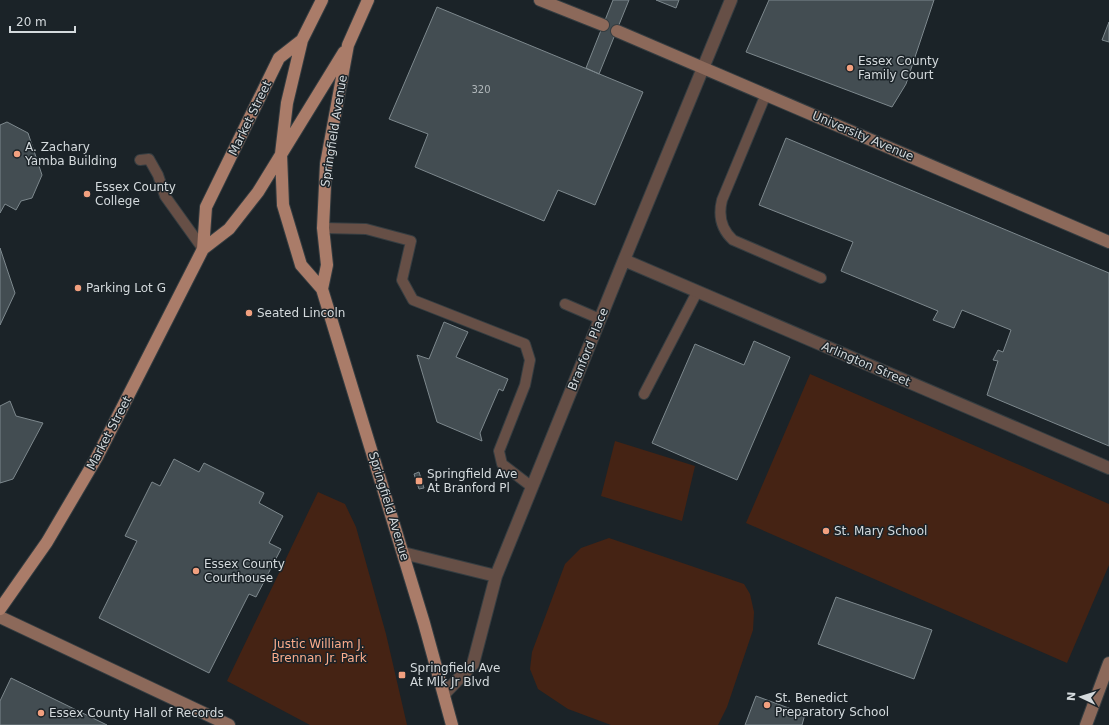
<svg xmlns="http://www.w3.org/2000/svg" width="1109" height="725" viewBox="0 0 1109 725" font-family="'DejaVu Sans',sans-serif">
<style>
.green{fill:#452314}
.building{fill:#434d52;stroke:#7d888d}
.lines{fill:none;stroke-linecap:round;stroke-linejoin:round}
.lane-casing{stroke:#353d41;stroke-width:12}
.street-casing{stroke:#353d41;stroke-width:14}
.secondary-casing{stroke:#353d41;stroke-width:14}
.primary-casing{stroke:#353d41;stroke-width:14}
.lane{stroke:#664f46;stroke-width:10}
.street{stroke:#664f46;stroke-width:12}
.secondary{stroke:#8c695a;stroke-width:12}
.primary{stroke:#aa7c69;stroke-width:12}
.poi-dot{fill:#f2a07f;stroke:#1b2328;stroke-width:1.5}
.labels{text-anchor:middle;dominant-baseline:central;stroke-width:3;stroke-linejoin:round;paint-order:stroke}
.number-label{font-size:10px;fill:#b0b7ba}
.poi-label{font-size:12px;fill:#d4dadd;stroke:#1b2328;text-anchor:start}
.street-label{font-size:12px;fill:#d4dadd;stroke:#1b2328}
.park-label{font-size:12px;fill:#fcac8b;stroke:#1b2328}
</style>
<rect width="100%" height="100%" fill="#1b2328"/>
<!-- green -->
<path class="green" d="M810 374 1109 504V565L1067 663 746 523Z
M615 441 695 466 682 521 601 496Z
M318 492 345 504 356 527 386 634 407 725H310L227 681Z
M609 538 744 584 750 594 754 612 753 630 727 707 718 725H611L568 709 538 689 530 669 532 652 565 564 581 548Z"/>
<!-- building -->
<path class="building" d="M613 0H629L599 74 586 68Z
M656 0H679L676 8Z
M769 0H934L906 84 892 107 746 52Z
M437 7 643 92 595 205 558 190 544 221 415 167 428 134 389 119Z
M1109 22V42L1102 40Z
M7 122 28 133 42 175 32 198 21 201 16 210 5 204 0 213V125Z
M786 138 1109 273V446L987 395 998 361 993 360 998 350 1003 352 1011 330 962 310 954 328 933 320 938 311 841 271 853 242 759 205Z
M0 248 15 293 0 325Z
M444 322 468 332 456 357 508 379 503 391 499 389 480 433 482 441 437 422 417 355 429 359Z
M754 341 790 357 737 480 652 443 695 344 744 365Z
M10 401 16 416 43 423 13 479 0 483V406Z
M174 459 199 472 204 463 264 493 259 503 283 516 269 543 281 549 256 597 249 594 209 673 99 618 137 541 125 536 152 482 160 486Z
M419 472 424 488 419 489 414 474Z
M836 597 932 630 914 679 818 644Z
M11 678 107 725H0V701Z
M756 696 805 714 802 725H745Z"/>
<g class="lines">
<defs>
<path id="lane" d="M766 94 722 200C718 216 721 229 733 240L821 278
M140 160 149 159 158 175 165 196 203 249
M323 228 366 229 411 241 402 280 413 300 525 344 530 360 525 385 499 451 502 464 532 487
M565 304 600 319
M644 394 697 292"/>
<path id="street" d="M624 260 1109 468
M403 553 496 576
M444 694 473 664 496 576 624 260 731 0"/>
<path id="secondary" d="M540 0 603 25
M617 31 1109 242
M0 617 229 725
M1086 725 1109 663"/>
<path id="primary" d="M302 40 287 103 281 154 283 205 301 265 322 289 424 623 452 725
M203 249 229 229 258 192 344 52
M322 289 327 265 323 228 326 164 348 45 368 0
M0 609 47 542 97 457 203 249 206 207 230 158 279 58 302 40 322 0"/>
</defs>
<!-- lane casing -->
<use href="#lane" class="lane-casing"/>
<!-- street casing -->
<use href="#street" class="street-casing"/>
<!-- secondary casing -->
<use href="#secondary" class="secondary-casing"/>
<!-- primary casing -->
<use href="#primary" class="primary-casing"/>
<!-- lane -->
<use href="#lane" class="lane"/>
<!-- street -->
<use href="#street" class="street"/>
<!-- secondary -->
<use href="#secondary" class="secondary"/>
<!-- primary -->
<use href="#primary" class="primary"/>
</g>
<!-- markers -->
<g class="poi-dot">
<circle cx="850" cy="68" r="4"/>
<circle cx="17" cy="154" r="4"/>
<circle cx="87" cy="194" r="4"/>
<circle cx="78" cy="288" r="4"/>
<circle cx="249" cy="313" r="4"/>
<rect x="415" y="477" width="8" height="8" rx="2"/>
<circle cx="826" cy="531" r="4"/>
<circle cx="196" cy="571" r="4"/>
<rect x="398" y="671" width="8" height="8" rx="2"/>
<circle cx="767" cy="705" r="4"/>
<circle cx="41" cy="713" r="4"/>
</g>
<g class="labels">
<!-- number labels -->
<g class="number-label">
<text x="481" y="89">320</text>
</g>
<!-- poi labels -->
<g class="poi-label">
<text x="858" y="61">Essex County<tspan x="858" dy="14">Family Court</tspan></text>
<text x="25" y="147">A. Zachary<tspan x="25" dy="14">Yamba Building</tspan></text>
<text x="95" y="187">Essex County<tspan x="95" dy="14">College</tspan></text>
<text x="86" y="288">Parking Lot G</text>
<text x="257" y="313">Seated Lincoln</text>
<text x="427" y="474">Springfield Ave<tspan x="427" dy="14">At Branford Pl</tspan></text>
<text x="834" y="531">St. Mary School</text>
<text x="204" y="564">Essex County<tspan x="204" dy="14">Courthouse</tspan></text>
<text x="410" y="668">Springfield Ave<tspan x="410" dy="14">At Mlk Jr Blvd</tspan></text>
<text x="775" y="698">St. Benedict<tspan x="775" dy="14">Preparatory School</tspan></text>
<text x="49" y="713">Essex County Hall of Records</text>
</g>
<!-- street labels -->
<g class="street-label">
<text transform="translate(250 118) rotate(-64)">Market Street</text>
<text transform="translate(334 131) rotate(-81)">Springfield Avenue</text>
<text transform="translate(863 136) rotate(23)">University Avenue</text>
<text transform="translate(588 349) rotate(-68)">Branford Place</text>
<text transform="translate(866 364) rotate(23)">Arlington Street</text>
<text transform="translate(109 433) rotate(-62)">Market Street</text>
<text transform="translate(389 506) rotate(73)">Springfield Avenue</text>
</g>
<!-- park labels -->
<g class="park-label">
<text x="319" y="644">Justic William J.<tspan x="319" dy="14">Brennan Jr. Park</tspan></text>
</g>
</g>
<!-- north arrow -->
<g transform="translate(1081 697) rotate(274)" stroke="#1b2328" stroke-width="3" paint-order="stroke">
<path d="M0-3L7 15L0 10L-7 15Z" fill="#d4dadd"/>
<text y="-6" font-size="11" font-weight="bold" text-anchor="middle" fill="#d4dadd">N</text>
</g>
<!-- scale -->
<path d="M10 26v6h65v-6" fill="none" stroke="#d4dadd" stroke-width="2"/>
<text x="16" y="26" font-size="12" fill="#d4dadd" stroke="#1b2328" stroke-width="3" paint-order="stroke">20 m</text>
</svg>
